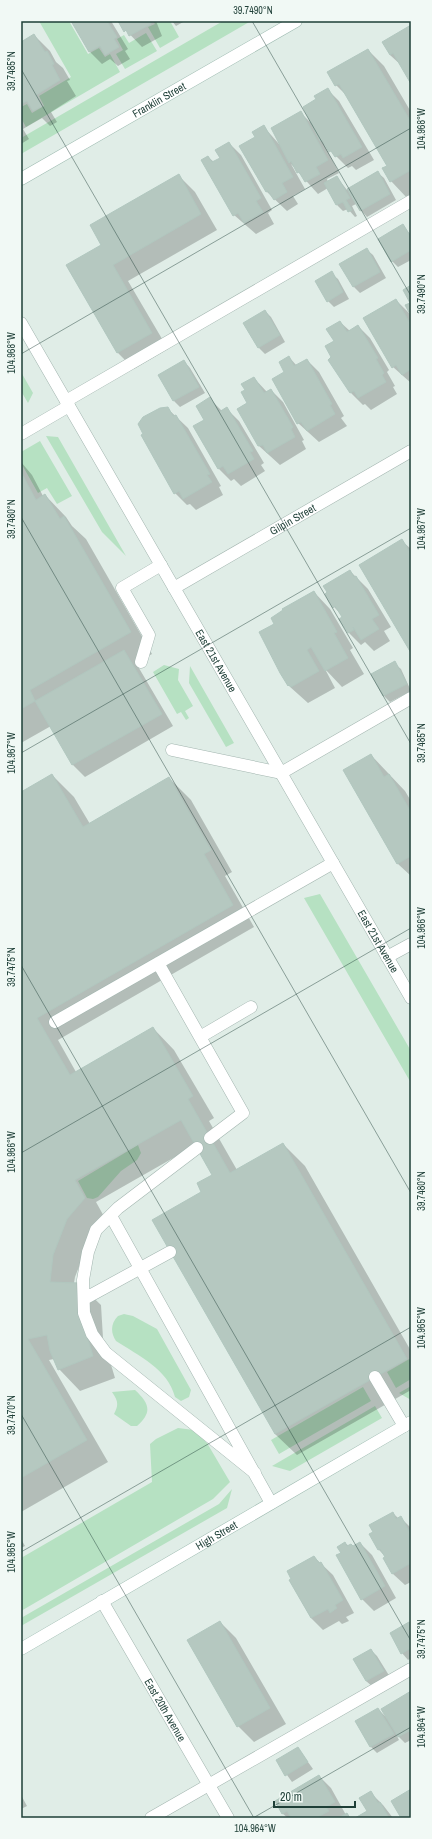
<svg xmlns="http://www.w3.org/2000/svg" width="432" height="1839" viewBox="0 0 432 1839" font-family="'Archivo Narrow',sans-serif">
<style>
.green{fill:#b6e1c2}
.shadow{fill:#0003}
.building{fill:#b5c8c0;stroke:#b1c7bf}
.lines{fill:none;stroke-linecap:round;stroke-linejoin:round}
.lane-casing{stroke:#a2b5af;stroke-width:13}
.street-casing{stroke:#a2b5af;stroke-width:13}
.secondary-casing{stroke:#9dbab0;stroke-width:13}
.lane{stroke:#fff;stroke-width:12}
.street{stroke:#fff;stroke-width:12}
.secondary{stroke:#fff;stroke-width:12}
.ticks{fill:none;stroke:#1e3f37;stroke-width:1;stroke-opacity:0.45}
.labels{text-anchor:middle;dominant-baseline:central;stroke-width:3;stroke-linejoin:round;paint-order:stroke}
.street-label{font-size:11px;fill:#1e3f37;stroke:#f1f9f5}
.neatline{fill:none;stroke:#1e3f37;stroke-width:1.5}
.ticks-label{font-size:10px;text-anchor:middle;fill:#1e3f37}
</style>
<rect width="100%" height="100%" fill="#e0ede7"/>
<!-- green -->
<path class="green" d="M39 21H69L88 54 99 48 105 57 110 54 120 72 26 127 21 118V107L27 104 32 113 44 106 39 96 71 77Z
M153 21H170L179 37 160 48 148 27 155 24Z
M223 21H251L21 154V138Z
M146 33 157 51 125 69 116 54 123 50 117 39 124 35 129 43Z
M21 372 33 393 28 403 21 391Z
M46 436 58 437 126 556 102 532Z
M40 441 72 496 57 504 47 488 38 493 21 463V452Z
M164 665 179 669 178 680 193 706 185 711 189 718 186 720 181 712 177 714 153 672Z
M190 666 234 743 226 747 189 683Z
M320 894 411 1051V1083L304 898Z
M138 1145 141 1153 137 1160 121 1171 98 1197 93 1199 87 1198 78 1181Z
M124 1314 133 1316 157 1329 191 1390 189 1397 181 1401 175 1397C168 1369 139 1356 116 1341 110 1332 111 1323 118 1316Z
M411 1358V1379L396 1388 387 1372Z
M411 1386V1400L399 1393Z
M363 1387 371 1401 279 1454 271 1440Z
M135 1390C149 1403 153 1412 137 1426H131L114 1414C119 1404 118 1401 112 1392Z
M375 1406 382 1418 290 1471 272 1466Z
M178 1428 194 1430 207 1443 230 1482 213 1499 21 1611V1558L152 1482 150 1444 156 1439Z
M232 1489 227 1508 21 1626V1618L219 1504Z"/>
<!-- shadow -->
<path class="shadow" d="M72 21H111L128 49 125 51 130 59 118 66 110 59 102 64 90 52Z
M117 21H156L162 36 142 47Z
M172 21H185L176 26Z
M411 26V82L402 66 390 55Z
M34 35 50 51 56 62 63 68 70 80 67 81 76 96 51 112 57 122 50 126 42 118 23 129 29 139 21 144V42Z
M368 50 384 66 411 112V195L407 198 391 181 388 166 347 96 336 85Z
M327 89 339 101 374 160 356 170 352 166 348 168 324 144 339 173 327 179 328 182 337 177 347 190 377 172 384 178 396 200 367 217 356 204 352 206 357 216 355 217 348 209 343 211 337 205 328 188 318 194 291 164 305 189 293 196 298 204 287 211 267 192 240 147 256 138 264 127 279 144 301 113 312 124 318 100Z
M229 143 241 155 272 210 268 213 274 224 256 234 234 215 208 157 214 162 221 158Z
M179 176 195 192 217 230 128 281 168 349 134 369 118 353 67 266 102 245Z
M403 226 411 235V260L398 267 392 261Z
M366 249 373 255 386 278 360 293 354 287 341 264Z
M331 273 338 279 349 299 334 307 328 301Z
M396 300 411 315V383L393 367Z
M265 311 271 317 285 342 265 354 259 348 244 323Z
M340 322 350 331 358 326 370 338 389 370 387 372 395 386 393 387 397 394 371 410 365 404 363 405 351 393 330 360 333 358Z
M289 357 297 366 307 360 319 372 344 416 341 418 347 426 319 442 298 423 286 373Z
M184 361 190 368 205 393 180 407 174 401 160 375Z
M254 378 267 392 271 390 283 402 304 440 302 441 306 449 280 465 259 446 238 409 248 403 246 390Z
M210 399 222 411 227 409 239 421 264 463 261 465 265 471 241 486 234 479 231 481 219 469 194 427 205 420Z
M167 408 188 428 221 486 219 487 223 495 196 510 190 504 187 505 175 493Z
M21 462 32 475 43 496 45 495 66 517 72 526 86 539 152 654 136 663 173 726 85 777 73 765 51 726 21 743Z
M402 541 411 549V651Z
M350 571 368 589 391 627 384 631 390 641 374 651 365 642 361 645 349 633 344 617 334 607 326 594Z
M314 592 330 609 353 648 350 650 364 674 342 687 325 669 335 688 308 703 289 686 261 633 276 624Z
M394 663 401 669 411 691 390 702 384 696 372 675Z
M371 755 405 791 411 801V876L398 864 344 770Z
M52 775 74 797 90 824 169 778 191 800 232 872 225 876 254 927 58 1040 76 1072 153 1028 174 1050 214 1118 209 1121 237 1170 283 1144 305 1166 411 1351V1390L297 1455 275 1434 203 1192 213 1175 196 1145 96 1202 106 1220 89 1241 75 1277 74 1283 79 1284 101 1305 103 1338 115 1378 80 1391 59 1369 54 1359 49 1360 108 1462 21 1512V793Z
M393 1513 399 1519 401 1518 411 1528V1582L405 1585 393 1574 384 1559 386 1557 379 1550 371 1535Z
M21 1539 25 1546 21 1548Z
M345 1543 349 1546 353 1547 360 1543 372 1555 396 1598 374 1611 362 1599Z
M314 1557 333 1575 354 1613 346 1617 349 1621 342 1624 339 1621 323 1630 311 1618 290 1581Z
M220 1622 236 1638 286 1724 254 1742 238 1726Z
M409 1624 411 1626V1658L408 1660 402 1653Z
M371 1650 377 1656 390 1677 373 1687 366 1681Z
M411 1692V1740L405 1743 396 1734 399 1740 377 1753 371 1747 357 1722 378 1709 387 1718Z
M298 1748 313 1769 292 1782 277 1761Z
M319 1776 331 1788 346 1815 351 1818H288L283 1814 276 1802Z
M371 1793 383 1805 393 1818H357L368 1812Z
M21 1795 27 1806 21 1809Z"/>
<!-- building -->
<path class="building" d="M71 21H107L117 37 114 39 119 47 105 55 100 46 89 52Z
M116 21H150L151 24 129 36 126 30 124 32 118 21Z
M411 25V84L393 53 390 55 382 42Z
M34 34 45 52 47 51 54 64 52 65 60 80 36 95 42 106 33 111 27 101 21 104V42Z
M368 49 411 122V170L390 182 382 168 387 166 339 84 335 86 327 72Z
M328 88 362 147 343 158 341 154 335 157 331 151 329 152 322 140 320 141 303 107 316 99 314 96Z
M301 111 328 160 316 167 320 174 305 182 299 172 297 173 291 161 289 163 271 128Z
M264 125 293 177 282 183 287 192 274 200 268 191 266 192 239 146 255 137 252 132Z
M229 142 261 198 256 201 263 212 244 223 238 213 233 216 201 160 208 156 212 162 220 158 215 150Z
M378 171 390 194 360 211 347 189Z
M179 174 201 214 113 265 152 333 117 353 66 265 101 245 90 225Z
M337 176 350 198 346 200 352 210 348 212 343 202 336 205 324 183Z
M403 224 411 237V250L391 262 378 239Z
M367 248 380 272 353 287 339 264Z
M332 271 343 292 327 302 315 281Z
M411 285V316L405 305 410 303 403 290Z
M396 299 411 325V369L402 375 396 365 392 368 363 318Z
M265 310 280 335 258 348 243 323Z
M340 321 347 332 358 325 378 358 376 359 384 373 382 375 386 382 358 398 354 391 350 393 328 360 331 357 325 346 334 341 326 329Z
M289 356 294 366 307 359 332 404 330 405 335 414 307 431 301 422 297 424 272 379 284 372 279 362Z
M184 360 199 387 173 401 158 375Z
M254 377 264 393 271 389 293 427 291 429 295 437 267 453 263 445 258 446 237 409 247 403 241 392 245 390 241 384Z
M210 397 219 412 227 407 253 451 250 452 254 459 228 474 223 466 218 469 193 426 204 420 196 406Z
M168 407 173 416 176 415 210 474 207 475 212 482 183 499 179 491 174 494 141 435 143 434 138 424 143 417 160 408Z
M21 472 36 500 45 494 60 519 64 516 131 632 30 690 35 701 21 709Z
M402 539 411 554V653L359 565Z
M350 570 354 577 356 576 379 615 372 619 379 629 361 640 353 627 354 630 348 633 339 619 342 617 335 606 333 608 325 594 327 592 323 586Z
M314 591 337 632 334 633 348 658 325 671 311 647 307 650 319 671 291 687 289 685 288 686 280 673 259 632 274 624 271 618 283 610 282 609Z
M124 650 162 714 72 765 35 701Z
M395 661 407 684 383 696 371 674Z
M371 754 384 777 389 774 411 812V856L397 864 343 770Z
M52 774 83 827 169 777 211 850 204 854 233 905 37 1018 70 1075 153 1027 193 1096 188 1099 230 1173 283 1143 407 1359 275 1434 152 1220 201 1192 197 1183 212 1175 181 1120 75 1180 85 1198 67 1219 53 1255 50 1282 80 1283 81 1315 93 1356 58 1370 50 1351 47 1335 28 1339 87 1440 21 1478V792Z
M393 1512 396 1519 401 1516 411 1535V1563L392 1574 383 1558 385 1557 380 1549 378 1550 369 1534 373 1532 369 1525Z
M345 1542 347 1546 351 1544 353 1546 360 1542 385 1586 361 1600 336 1555 341 1553 337 1547Z
M314 1556 319 1563 321 1562 343 1600 335 1605 337 1608 330 1613 328 1609 311 1618 289 1580 291 1579 287 1571Z
M220 1621 270 1708 237 1727 187 1640Z
M409 1622 411 1626V1648L401 1654 390 1633Z
M371 1649 384 1671 366 1681 353 1659Z
M411 1691V1730L398 1737 381 1709Z
M378 1708 394 1734 370 1747 355 1721Z
M298 1747 308 1762 285 1776 276 1760Z
M319 1775 335 1802 326 1807 329 1811 316 1818H291L287 1811 282 1814 275 1801Z
M411 1789V1818H401L391 1801Z
M371 1791 378 1803 380 1802 389 1818H355L367 1811 359 1798Z
M347 1813 350 1818H340V1817Z"/>
<g class="lines">
<defs>
<path id="lane" d="M66 401 411 201
M21 434 69 406
M141 662 149 635 122 588 161 565
M172 750 281 773 411 698
M158 963 243 1113 210 1138
M55 1022 333 863
M200 1037 251 1007
M197 1148 118 1208 96 1230 88 1252 83 1280 84 1313 92 1334 106 1353 255 1473
M111 1216 271 1503
M84 1299 170 1252
M375 1377 404 1426
M151 1818 411 1669"/>
<g id="street">
<path id="s1" d="M21 323 411 998"/>
<path id="s2" d="M174 588 411 451"/>
<path d="M387 957 411 944"/>
<path id="s3" d="M102 1601 228 1818"/>
</g>
<g id="secondary">
<path id="s4" d="M21 179 296 21"/>
<path id="s5" d="M21 1649 411 1422"/>
</g>
</defs>
<!-- lane casing -->
<use href="#lane" class="lane-casing"/>
<!-- street casing -->
<use href="#street" class="street-casing"/>
<!-- secondary casing -->
<use href="#secondary" class="secondary-casing"/>
<!-- lane -->
<use href="#lane" class="lane"/>
<!-- street -->
<use href="#street" class="street"/>
<!-- secondary -->
<use href="#secondary" class="secondary"/>
</g>
<!-- ticks -->
<path class="ticks" d="M252 21 411 296M21 69 411 744M21 354 411 128M21 517 411 1193M21 753 411 528M21 965 411 1641M21 1153 411 928M21 1414 254 1818M21 1552 411 1327M253 1818 411 1727"/>
<g class="labels">
<!-- street labels -->
<g class="street-label">
<text stroke="none"><textPath href="#s4" startOffset="159">Franklin Street</textPath></text>
<text stroke="none"><textPath href="#s2" startOffset="137">Gilpin Street</textPath></text>
<text stroke="none"><textPath href="#s1" startOffset="390">East 21st Avenue</textPath></text>
<text stroke="none"><textPath href="#s1" startOffset="714">East 21st Avenue</textPath></text>
<text stroke="none"><textPath href="#s5" startOffset="226">High Street</textPath></text>
<text stroke="none"><textPath href="#s3" startOffset="126">East 20th Avenue</textPath></text>
</g>
</g>
<!-- border -->
<rect width="432" height="1839" fill="none" stroke="#f1f9f5" stroke-width="44"/>
<!-- scale -->
<path d="M274 1801v6h81v-6" fill="none" stroke="#1e3f37" stroke-width="2"/>
<text x="280" y="1801" font-size="12" fill="#1e3f37" stroke="#f1f9f5" stroke-width="3" paint-order="stroke">20 m</text>
<rect x="22" y="22" width="388" height="1795" class="neatline"/>
<g class="ticks-label">
<text x="253" y="14">39.7490°N</text>
<text transform="translate(11 71) rotate(-90)" y="4">39.7485°N</text>
<text transform="translate(421 129) rotate(-90)" y="4">104.968°W</text>
<text transform="translate(421 294) rotate(-90)" y="4">39.7490°N</text>
<text transform="translate(11 353) rotate(-90)" y="4">104.968°W</text>
<text transform="translate(11 519) rotate(-90)" y="4">39.7480°N</text>
<text transform="translate(421 529) rotate(-90)" y="4">104.967°W</text>
<text transform="translate(421 743) rotate(-90)" y="4">39.7485°N</text>
<text transform="translate(11 753) rotate(-90)" y="4">104.967°W</text>
<text transform="translate(421 928) rotate(-90)" y="4">104.966°W</text>
<text transform="translate(11 967) rotate(-90)" y="4">39.7475°N</text>
<text transform="translate(11 1152) rotate(-90)" y="4">104.966°W</text>
<text transform="translate(421 1191) rotate(-90)" y="4">39.7480°N</text>
<text transform="translate(421 1328) rotate(-90)" y="4">104.965°W</text>
<text transform="translate(11 1415) rotate(-90)" y="4">39.7470°N</text>
<text transform="translate(11 1552) rotate(-90)" y="4">104.965°W</text>
<text transform="translate(421 1639) rotate(-90)" y="4">39.7475°N</text>
<text transform="translate(421 1727) rotate(-90)" y="4">104.964°W</text>
<text x="255" y="1832">104.964°W</text>
</g>
</svg>
